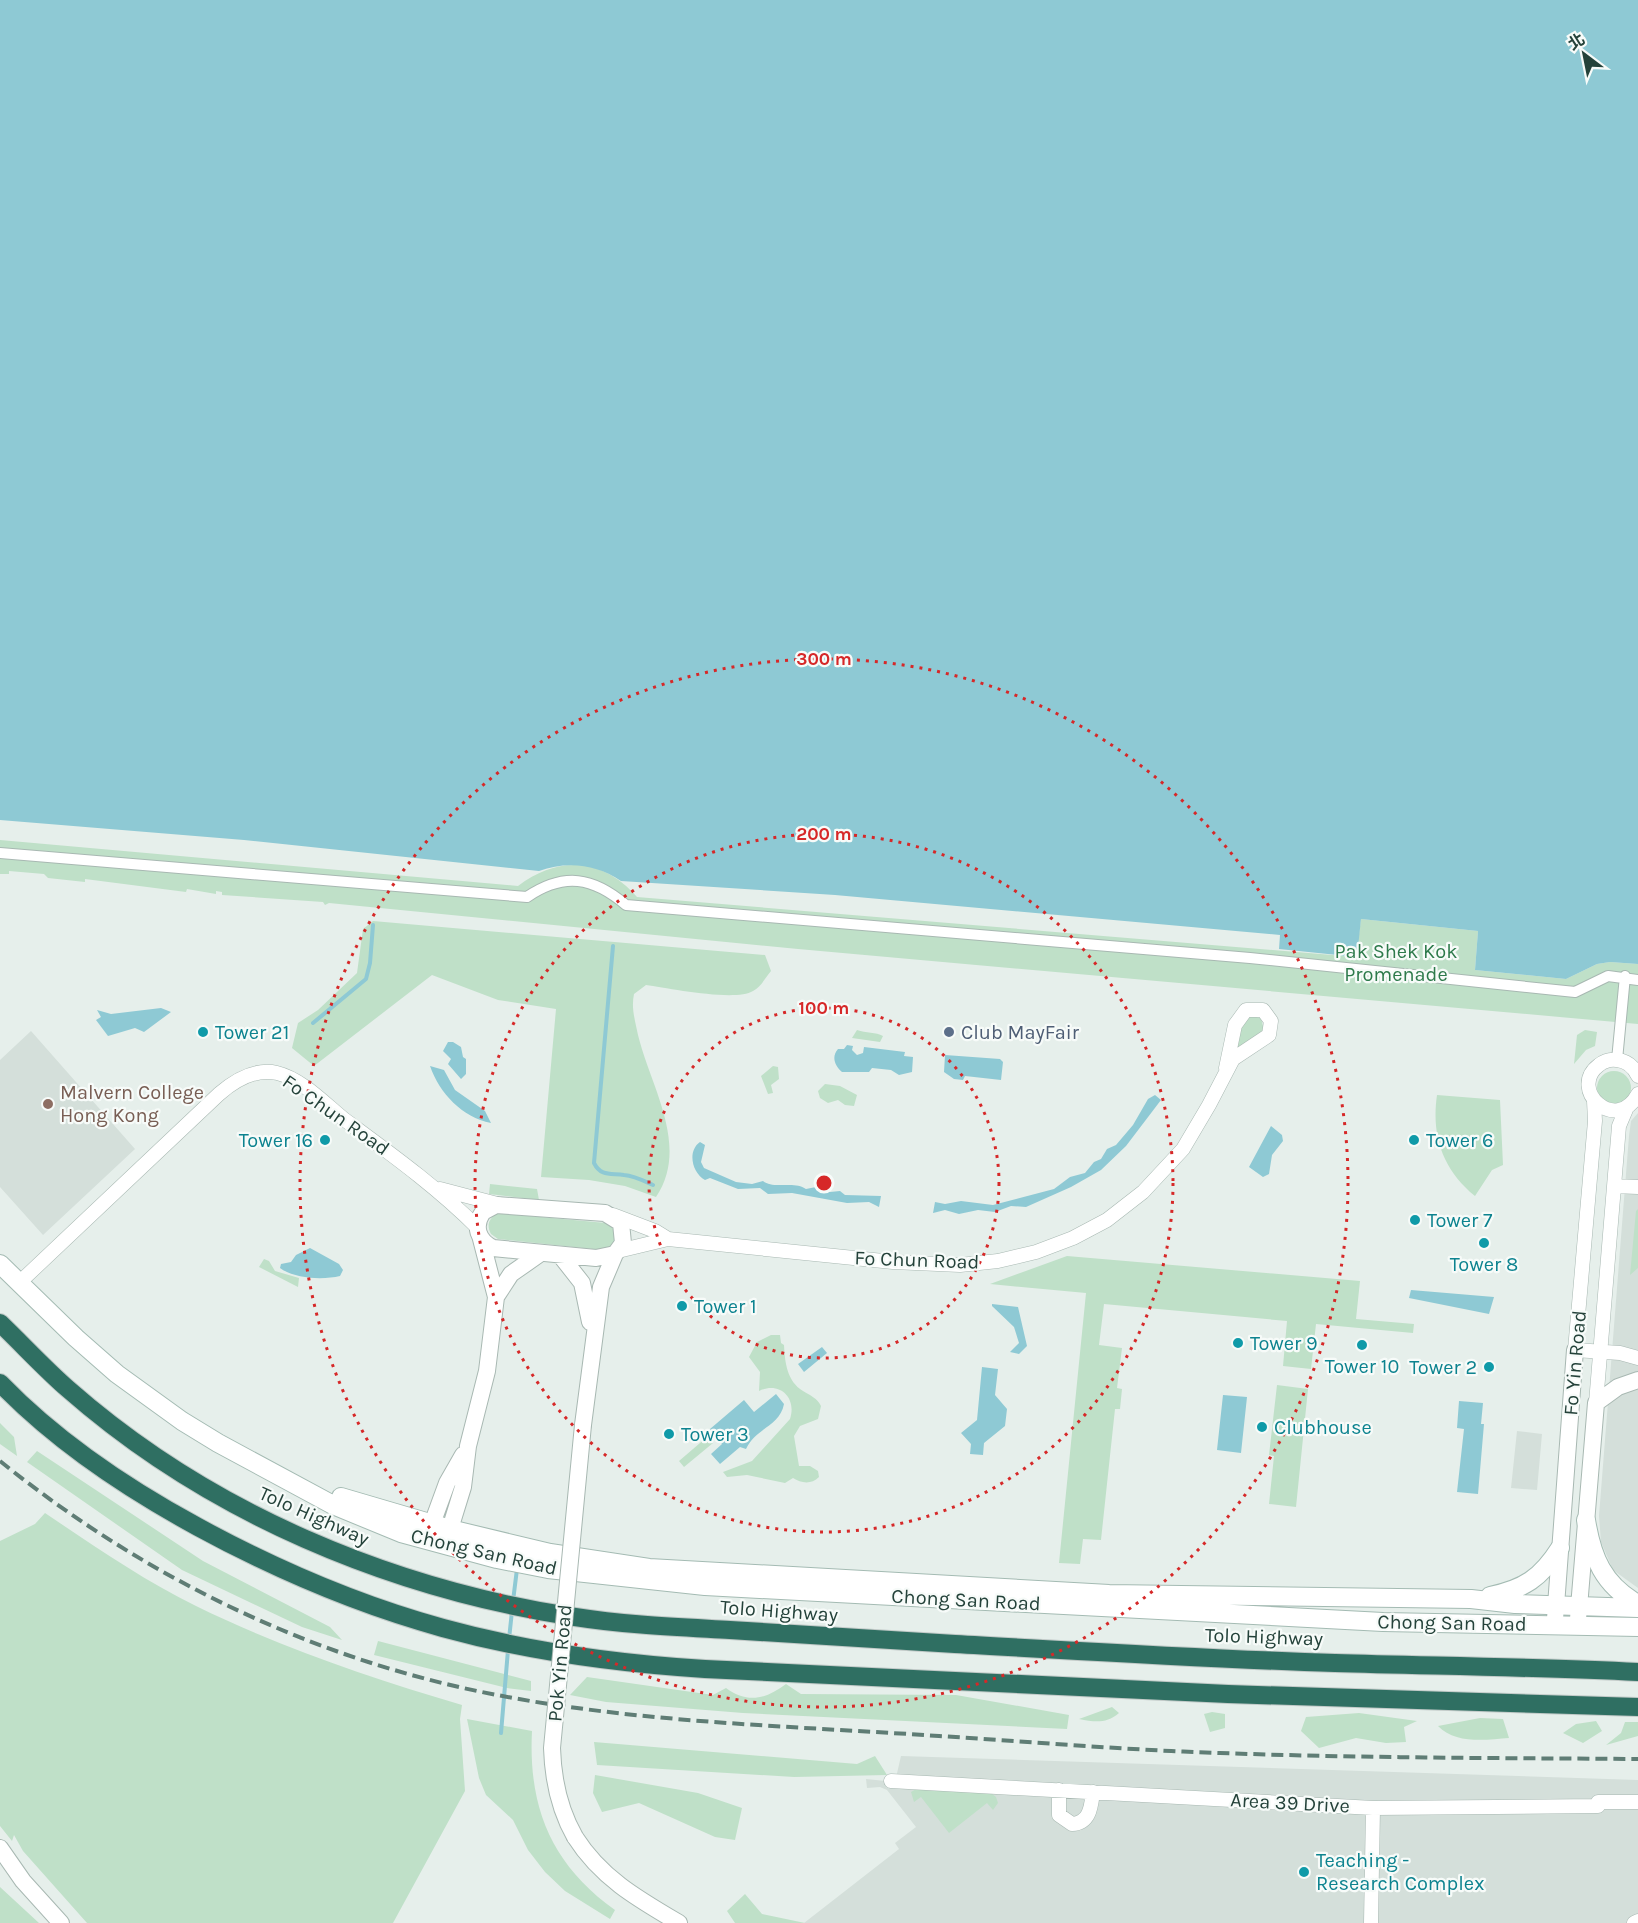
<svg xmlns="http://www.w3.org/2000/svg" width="1638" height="1923" viewBox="0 0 1638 1923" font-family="Karla,'Noto Sans TC',sans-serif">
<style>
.built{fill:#d4dfda}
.green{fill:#bfe0c8}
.water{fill:#8ec9d4}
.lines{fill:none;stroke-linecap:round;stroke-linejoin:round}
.stream{stroke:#8ec9d4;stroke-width:4}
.pedestrian-casing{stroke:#a8b8b2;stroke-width:12}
.minor-casing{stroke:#a8b8b2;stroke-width:15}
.tertiary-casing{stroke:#a8b8b2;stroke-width:18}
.secondary-casing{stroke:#a4bbb3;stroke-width:20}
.motorway-casing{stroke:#c2cac8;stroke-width:20}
.pedestrian{stroke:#fff;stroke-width:10}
.minor{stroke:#fff;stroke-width:14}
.tertiary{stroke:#fff;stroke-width:16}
.secondary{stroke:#fff;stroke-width:18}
.motorway{stroke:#2f6f62;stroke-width:18}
.rail{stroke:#5f7d75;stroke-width:4;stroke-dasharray:12 6;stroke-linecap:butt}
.tertiary-bridge-casing{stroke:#a8b8b2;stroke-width:18;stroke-linecap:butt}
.tertiary-bridge{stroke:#fff;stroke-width:16}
.ring{fill:none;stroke:#d62828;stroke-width:3;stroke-dasharray:3 6}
.culture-dot{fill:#0f9aa8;stroke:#f7fbf9;stroke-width:2}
.service-dot{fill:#5c6f8a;stroke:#f7fbf9;stroke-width:2}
.education-dot{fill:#8d6e63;stroke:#f7fbf9;stroke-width:2}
.labels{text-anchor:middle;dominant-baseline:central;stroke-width:4.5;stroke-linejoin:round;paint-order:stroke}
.park-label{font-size:20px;fill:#2d7a4b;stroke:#f7fbf9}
.culture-label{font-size:20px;fill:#0d838f;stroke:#f7fbf9;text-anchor:start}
.service-label{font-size:20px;fill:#4e5e75;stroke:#f7fbf9;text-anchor:start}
.education-label{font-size:20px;fill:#785e54;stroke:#f7fbf9;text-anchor:start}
.street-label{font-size:20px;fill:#24423a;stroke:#f7fbf9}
.centre{fill:#d62828;stroke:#f7fbf9;stroke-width:3}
.ring-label{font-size:18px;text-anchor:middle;font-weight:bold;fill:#d62828;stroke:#f7fbf9;stroke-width:4.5;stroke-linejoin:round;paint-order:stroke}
</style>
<rect width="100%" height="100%" fill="#e6efeb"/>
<!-- built -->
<path class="built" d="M31 1031 135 1149 43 1235 0 1187V1060Z
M1638 1113V1588L1613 1570 1601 1542 1599 1516 1629 1136 1631 1121Z
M1517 1431 1542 1434 1537 1490 1511 1488Z
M901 1756 1638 1780V1923H804L899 1849 895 1843 916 1827 887 1790 880 1787 867 1788 866 1779 895 1782Z"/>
<!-- green -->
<path class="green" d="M0 840 518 886C559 855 603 858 637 897L1356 957 1361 919 1478 931 1475 970 1566 979 1597 964 1610 962 1638 964V1024L798 949 329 903 325 905 323 902 222 895V892L216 891V894L187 889 186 892 85 879V882L48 878 44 874 9 871V874H0Z
M373 921 765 955 771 971C765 978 761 987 753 991 735 1002 668 988 646 985L634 994C631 1008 635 1020 638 1035 651 1088 690 1146 656 1197L625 1186 589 1180 541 1177 556 1009 498 1000 432 975 314 1066 292 1048 298 1023 318 1010 357 973 363 929Z
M1247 1015 1261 1018 1264 1030 1233 1051 1240 1024Z
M857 1030C866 1033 876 1032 883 1036L880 1042 852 1038Z
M1585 1030 1597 1032 1595 1046 1586 1050 1574 1064 1577 1035Z
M773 1066 778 1067 779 1079 771 1085 773 1093 768 1094 761 1076Z
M1597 1088a17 17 0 1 1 34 0a17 17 0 1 1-34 0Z
M825 1084 840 1086 857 1095 854 1106 845 1105 838 1100 828 1103 820 1098 818 1091Z
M1437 1095 1500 1100 1503 1165 1492 1170 1475 1196C1443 1170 1431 1136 1437 1095Z
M490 1184 537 1189 539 1200 489 1194Z
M1638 1209V1268L1630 1275 1636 1211Z
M498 1213 606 1223 614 1228 615 1241 611 1246 602 1250 498 1239 491 1234C486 1225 489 1218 498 1213Z
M1067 1256 1360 1281 1356 1319 1414 1324 1413 1333 1316 1324 1311 1369 1283 1366 1287 1321 1104 1304 1099 1345 1122 1348 1117 1388 1122 1389 1120 1409H1115L1101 1540 1083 1539 1080 1564 1059 1563 1086 1293 990 1284Z
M264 1259 269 1261 275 1271 299 1278 298 1287 259 1267Z
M771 1335H780L781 1343 784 1345C785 1363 787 1381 803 1391 811 1396 817 1398 821 1406L818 1419 800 1426 794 1436 799 1466H810L818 1471 819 1477C811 1485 801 1483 793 1478L785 1483 747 1475 727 1477 723 1472 752 1461 790 1419C797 1398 780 1381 759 1391L760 1372 749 1357 757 1342Z
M1277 1385 1308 1389 1296 1507 1269 1504 1274 1456 1269 1455Z
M0 1423 14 1437 17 1456 0 1444Z
M707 1437 713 1443 684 1467 679 1461Z
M37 1451 203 1561 330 1627 342 1640 302 1627 182 1570 27 1462Z
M45 1513C94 1546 143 1580 196 1606 282 1648 371 1678 462 1705L460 1719 465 1791 393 1923H87L23 1851 14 1835 12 1841 0 1826V1541L35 1524Z
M378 1641 531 1681V1691L507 1688 374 1655Z
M587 1677 713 1695 726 1688C748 1704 766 1699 786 1684L801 1694 956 1695 1069 1715 1067 1729 743 1713 606 1702 570 1695Z
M1112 1707 1119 1713C1106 1724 1095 1722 1079 1719Z
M1212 1712 1225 1714V1728L1210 1732 1204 1714Z
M1359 1713 1417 1721 1404 1727 1406 1742 1386 1743 1356 1738 1319 1748 1301 1731 1306 1717Z
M1480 1718 1503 1719 1509 1738C1485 1740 1455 1744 1438 1726Z
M467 1719 532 1731C528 1808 552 1865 615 1910L610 1919 565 1891 545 1872 528 1850 513 1820 486 1795 479 1778Z
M1596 1721 1602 1731 1583 1743 1563 1733 1576 1724Z
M1625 1722H1638V1736L1606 1745 1621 1733Z
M594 1742 857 1764 875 1756 887 1775 794 1777 597 1765Z
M595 1775 698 1793 742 1808 735 1840 715 1837 639 1803 602 1812 593 1793Z
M918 1788 991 1793 996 1797 998 1803 993 1810 987 1803 949 1833 921 1797 914 1802 911 1792Z
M0 1887 39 1923H0Z
M745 1894 762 1914 805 1923H735L727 1911Z"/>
<!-- water -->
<path class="water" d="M0 0H1638V964L1610 962 1597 964 1566 979 1475 970 1478 931 1361 919 1357 957 1279 949 1280 935 835 895 621 881C596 864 567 861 539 871L244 840 0 820Z
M161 1008 171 1012 144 1032 135 1028 108 1036 96 1020 101 1017 97 1010 111 1014Z
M448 1042H453L461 1047 463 1057 466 1059V1074L461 1079 448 1064 451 1059 443 1051Z
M847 1045 853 1046 852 1050 857 1055 863 1053 864 1047 905 1052 904 1056 913 1057 912 1072 899 1075 891 1070 872 1068 869 1072H842C835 1066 831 1057 838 1049H844Z
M945 1055 1000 1059 1003 1062 1001 1080 965 1076 963 1080 954 1079 944 1072Z
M430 1066 444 1070 455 1090 485 1111 491 1123C462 1117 440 1094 430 1066Z
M1155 1095 1161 1100 1126 1146 1101 1170 1071 1187 1026 1207 1011 1206 995 1212 978 1210 959 1214 945 1210 933 1213 935 1202 945 1204 961 1201 993 1205 1054 1189 1070 1177 1085 1173 1094 1162 1101 1159 1107 1149 1116 1145 1133 1125 1148 1099Z
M1271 1126 1282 1135 1283 1141 1272 1155 1269 1174 1263 1177 1249 1167Z
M700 1142 705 1145 701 1162 704 1168 736 1182 752 1184 763 1181C774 1190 794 1180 806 1189L816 1187 830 1192 840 1191 845 1195 881 1196 879 1207 869 1202 847 1203 792 1193 768 1194 760 1188 738 1189 710 1178 705 1180C692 1173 687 1151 700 1142Z
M310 1248 339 1264 343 1270 340 1276C323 1280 295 1279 280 1268L281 1264 291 1262 296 1255Z
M1411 1290 1494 1297 1489 1314 1409 1298Z
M992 1304 1018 1307 1027 1346 1019 1354 1010 1352 1019 1343 1014 1327 992 1306Z
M822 1347 827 1353 804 1372 798 1364Z
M982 1367 998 1369 995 1395 1007 1409 1005 1426 984 1443 983 1455 970 1454 971 1444 961 1433 977 1420Z
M776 1394 784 1404C780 1426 756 1428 746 1449L740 1447 720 1464 711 1454 722 1444 710 1429 744 1400 754 1412Z
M1223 1395 1247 1397 1241 1453 1217 1450Z
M1459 1401 1483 1403 1481 1424H1484L1478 1494 1457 1492 1464 1429 1457 1428Z"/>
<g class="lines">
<!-- stream -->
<path class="stream" d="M613 946 594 1163C601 1177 611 1173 624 1175 635 1176 644 1181 653 1185
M313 1023 366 979 370 963 373 925
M513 1601 517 1569
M509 1639 512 1611
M501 1733 508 1650"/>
<defs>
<path id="pedestrian" d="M0 853 527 897C564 872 593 877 626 905L1250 958 1575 992 1608 976 1638 980
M1617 1060 1625 976"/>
<path id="minor" d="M1638 1076C1634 1067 1627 1061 1617 1060 1611 1059 1604 1061 1599 1065 1567 1089 1616 1135 1638 1094
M1594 1101 1595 1121 1575 1350 1620 1353 1638 1358
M1614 1186 1638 1187
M440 1189 501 1205
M613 1215 655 1231 668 1239
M618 1251 668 1239 893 1262 960 1265 998 1261 1036 1252 1073 1238 1107 1220 1143 1192 1183 1149 1209 1105 1233 1059 1269 1035 1271 1021 1263 1010H1246L1235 1025 1226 1068
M19 1283 219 1094C235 1080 255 1068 277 1073 302 1079 325 1104 345 1120 391 1154 437 1187 478 1228
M1596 1403 1619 1126 1627 1107
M891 1781 1373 1808 1598 1806V1802H1638
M1059 1790V1815L1072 1824C1090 1823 1091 1807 1093 1792
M1371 1923 1373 1808
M1634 1923 1638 1921"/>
<path id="tertiary" d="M496 1205 605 1213 621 1223 623 1243 615 1254 596 1258 493 1248C478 1241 473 1226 483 1212Z
M560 1255 582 1283 590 1322
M496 1297 511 1274 541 1253
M583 1425 601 1287 615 1254
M428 1535 447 1483 463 1455
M446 1542 463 1487 468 1446 487 1371 496 1297 481 1239
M1555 1619 1575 1350
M1578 1619 1596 1403 1618 1387 1638 1380
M575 1837C601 1878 638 1899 679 1923
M0 1848 23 1881 61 1923"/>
<path id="secondary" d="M0 1264 76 1338 117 1374 182 1421 218 1443 333 1505 401 1533 497 1559 548 1569 705 1586 1383 1622 1638 1627
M341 1497 450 1529 550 1553 649 1568 1109 1594 1471 1599 1515 1604 1638 1608
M1586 1520C1592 1557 1603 1585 1638 1604
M1490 1596C1524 1589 1541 1578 1560 1548"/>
<path id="motorway" d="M0 1323C23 1345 45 1369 68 1389 209 1513 391 1589 575 1617 626 1625 678 1627 730 1630 805 1635 880 1640 955 1644 1082 1651 1208 1659 1335 1663 1436 1666 1537 1667 1638 1672
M0 1383C57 1442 126 1488 198 1527 367 1619 513 1657 705 1669L1228 1694 1638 1707"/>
</defs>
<!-- pedestrian casing -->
<use href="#pedestrian" class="pedestrian-casing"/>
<!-- minor casing -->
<use href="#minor" class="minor-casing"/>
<!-- tertiary casing -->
<use href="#tertiary" class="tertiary-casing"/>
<!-- secondary casing -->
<use href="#secondary" class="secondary-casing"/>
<!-- motorway casing -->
<use href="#motorway" class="motorway-casing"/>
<!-- pedestrian -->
<use href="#pedestrian" class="pedestrian"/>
<!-- minor -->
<use href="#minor" class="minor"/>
<!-- tertiary -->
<use href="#tertiary" class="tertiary"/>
<!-- secondary -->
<use href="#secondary" class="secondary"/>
<!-- motorway -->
<use href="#motorway" class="motorway"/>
<!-- rail -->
<path class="rail" d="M0 1461C145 1578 314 1660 497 1695 642 1723 792 1726 939 1736 1032 1742 1126 1750 1220 1753 1359 1758 1499 1758 1638 1759"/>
<defs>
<path id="tertiary-bridge" d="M575 1837C559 1809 553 1781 552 1748L583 1425"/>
</defs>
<!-- tertiary-bridge casing -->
<use href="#tertiary-bridge" class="tertiary-bridge-casing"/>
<!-- tertiary-bridge -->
<use href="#tertiary-bridge" class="tertiary-bridge"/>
</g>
<!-- distance rings -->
<g class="ring">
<circle cx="824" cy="1183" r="175"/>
<circle cx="824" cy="1183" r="349"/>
<circle cx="824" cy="1183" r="524"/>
</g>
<!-- markers -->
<g class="culture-dot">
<circle cx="203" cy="1032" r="6"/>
<circle cx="325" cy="1140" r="6"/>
<circle cx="1414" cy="1140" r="6"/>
<circle cx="1415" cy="1220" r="6"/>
<circle cx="1484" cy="1243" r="6"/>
<circle cx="682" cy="1306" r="6"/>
<circle cx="1238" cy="1343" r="6"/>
<circle cx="1362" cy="1345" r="6"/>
<circle cx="1489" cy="1367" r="6"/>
<circle cx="1262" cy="1427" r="6"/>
<circle cx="669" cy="1434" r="6"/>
<circle cx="1304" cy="1872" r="6"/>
</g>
<circle class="service-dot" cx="949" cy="1032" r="6"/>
<circle class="education-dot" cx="48" cy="1104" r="6"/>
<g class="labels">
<!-- park labels -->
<g class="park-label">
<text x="1396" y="951">Pak Shek Kok<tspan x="1396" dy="23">Promenade</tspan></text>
</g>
<!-- culture labels -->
<g class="culture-label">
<text x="215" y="1032">Tower 21</text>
<text x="313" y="1140" text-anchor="end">Tower 16</text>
<text x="1426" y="1140">Tower 6</text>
<text x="1427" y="1220">Tower 7</text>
<text x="1484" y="1264" text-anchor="middle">Tower 8</text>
<text x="694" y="1306">Tower 1</text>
<text x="1250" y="1343">Tower 9</text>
<text x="1362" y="1366" text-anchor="middle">Tower 10</text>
<text x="1477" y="1367" text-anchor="end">Tower 2</text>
<text x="1274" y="1427">Clubhouse</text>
<text x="681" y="1434">Tower 3</text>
<text x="1316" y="1860">Teaching -<tspan x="1316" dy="23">Research Complex</tspan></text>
</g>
<!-- service labels -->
<g class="service-label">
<text x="961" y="1032">Club MayFair</text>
</g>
<!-- education labels -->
<g class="education-label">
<text x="60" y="1092">Malvern College<tspan x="60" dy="23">Hong Kong</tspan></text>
</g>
<!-- street labels -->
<g class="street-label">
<text transform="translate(336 1115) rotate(35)">Fo Chun Road</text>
<text transform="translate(917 1260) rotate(2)">Fo Chun Road</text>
<text transform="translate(1575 1363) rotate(-85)">Fo Yin Road</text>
<text transform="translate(314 1516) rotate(24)">Tolo Highway</text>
<text transform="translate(484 1552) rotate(13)">Chong San Road</text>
<text transform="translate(966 1600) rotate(3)">Chong San Road</text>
<text transform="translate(779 1611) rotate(4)">Tolo Highway</text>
<text transform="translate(1452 1623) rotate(1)">Chong San Road</text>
<text transform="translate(1264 1637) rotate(2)">Tolo Highway</text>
<text transform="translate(560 1663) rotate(-85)">Pok Yin Road</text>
<text transform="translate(1290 1803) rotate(3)">Area 39 Drive</text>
</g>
</g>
<circle cx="824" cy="1183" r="9" class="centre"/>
<g class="ring-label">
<text x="824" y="665">300 m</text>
<text x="824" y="840">200 m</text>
<text x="824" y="1014">100 m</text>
</g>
<!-- north arrow -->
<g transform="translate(1584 54) rotate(328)" stroke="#f7fbf9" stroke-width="4.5" paint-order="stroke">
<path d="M0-4.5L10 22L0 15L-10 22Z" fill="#24423a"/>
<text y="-9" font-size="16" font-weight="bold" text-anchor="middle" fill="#24423a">北</text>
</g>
</svg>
